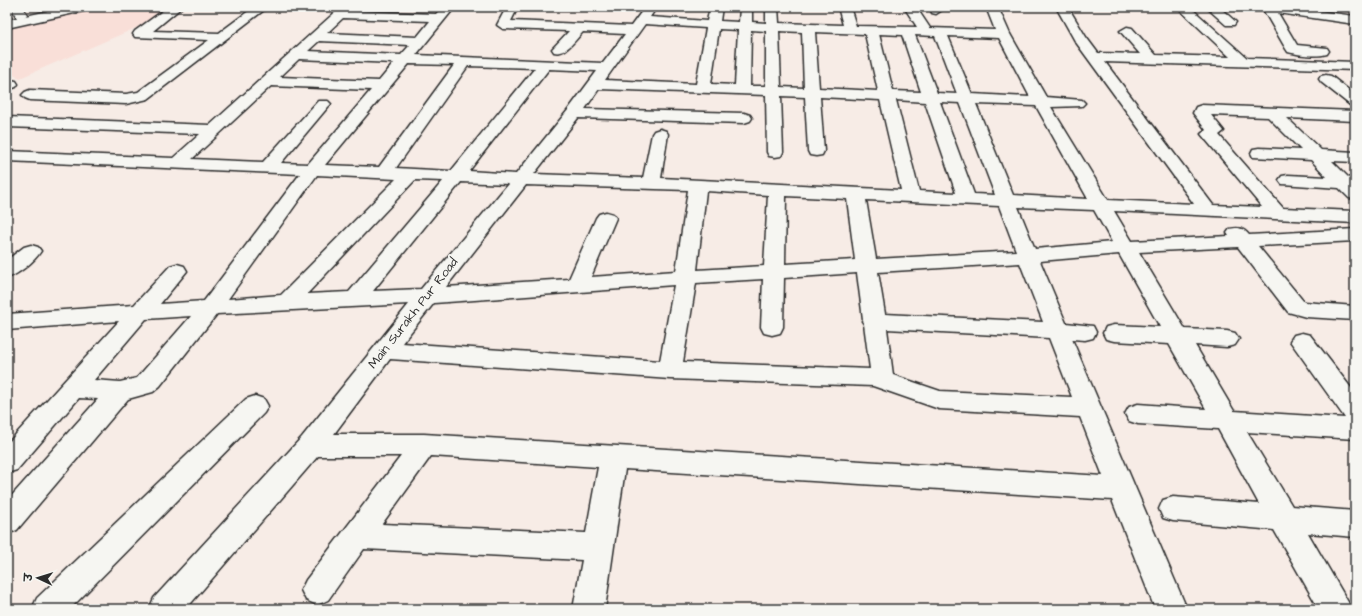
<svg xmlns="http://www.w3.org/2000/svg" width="1362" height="616" viewBox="0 0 1362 616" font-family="'Architects Daughter','Playpen Sans Deva',sans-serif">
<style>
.built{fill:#f9dfd8}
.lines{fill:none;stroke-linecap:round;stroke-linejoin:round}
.minor-casing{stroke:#2b2b2b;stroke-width:3}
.major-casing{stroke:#2b2b2b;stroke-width:3}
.minor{fill:#f6f6f2;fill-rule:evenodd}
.major{fill:#f6f6f2;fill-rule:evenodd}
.labels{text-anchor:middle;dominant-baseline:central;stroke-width:3.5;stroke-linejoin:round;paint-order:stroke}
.street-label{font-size:13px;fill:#2b2b2b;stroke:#f6f6f2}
</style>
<rect width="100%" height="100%" fill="#f7ece6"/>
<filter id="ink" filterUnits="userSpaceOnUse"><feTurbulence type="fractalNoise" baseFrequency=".025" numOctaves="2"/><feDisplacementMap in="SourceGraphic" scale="8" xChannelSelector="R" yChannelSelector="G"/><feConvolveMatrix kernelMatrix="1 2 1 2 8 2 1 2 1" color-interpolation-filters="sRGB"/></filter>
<g filter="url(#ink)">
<!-- built -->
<path class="built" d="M93 7H168L138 27 20 78 7 72V26Z"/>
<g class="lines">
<defs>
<path id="minor" d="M11 7H23L27 15 21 19 17 18Z
M168 7H182L153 31 219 33 254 7H268L148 99 126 104 30 100 25 98 22 95 25 92 30 90 126 94 138 92 209 40 135 37 133 34 135 31Z
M341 7H354L351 11 436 14 442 7H455L416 55 603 63 625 34 583 32C575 40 566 55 554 52L552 49 569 31 503 29 497 25 506 8 510 7 516 11 511 21 631 26 645 7H657L650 17 707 21 710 7H722L720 21 739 22 740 7H752V22L766 23V7H778L779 23 843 25 838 7H850L856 26 917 27 904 7H916L930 28 995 30 986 7H998L1010 34 1046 97 1082 100 1085 103 1082 106 1051 107 1108 200 1194 204 1075 41 1056 7H1068L1086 37 1098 53 1140 54 1120 31 1127 27 1132 28 1156 55 1230 57 1177 7H1190L1247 58 1355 62V70L1105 62 1213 205 1262 207 1201 134 1206 130 1193 113 1196 107 1202 105 1355 111V121L1287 118 1321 150 1355 152V162L1332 161 1349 178 1355 179V199L1349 198 1339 188 1282 184 1279 180 1282 176 1288 175 1327 177 1311 160 1253 157 1251 153 1253 149 1259 148 1301 150 1268 117 1211 115 1224 131 1219 135 1283 208 1355 211V223L1114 211 1132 241 1229 236 1227 233 1230 229C1239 227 1243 228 1249 235L1355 229V241L1258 246 1304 302 1355 306V320L1306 317 1288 312 1238 247 1139 252 1185 329 1227 331 1235 333 1239 339 1235 345 1227 347 1195 345 1234 411 1345 418 1290 341 1294 335 1302 333 1310 335 1355 393V439L1247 432 1292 506 1355 511V537L1308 533 1352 609H1319L1274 530 1173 521 1163 518 1159 509 1163 500 1173 497 1259 504 1218 429 1138 424 1129 421 1125 414 1129 407 1138 404 1206 409 1169 344 1114 341 1106 339 1103 333 1106 327 1114 325 1160 327 1119 254 1040 261 1066 323 1093 326 1096 332 1093 338 1085 340 1072 339 1187 609H1155L1112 500 625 469 605 609H573L582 560 364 549 328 600 317 605 306 600 301 590 306 580 401 456H318L186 609H149L154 598 302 437 409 304 217 314 160 386 153 392 128 399 17 530 7 534V501L98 399 79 398 17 470 7 473V444L119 321 7 330V314L134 305 170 266 177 264 184 266 187 271 160 304 204 301 300 174 7 161V151L173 158 200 134 7 127V117L210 125ZM343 18 430 21 417 37 327 33ZM645 24 706 28 696 84 605 80ZM719 29 738 30 735 85 711 84ZM751 30 766 31V86H750ZM779 31 802 32 804 88 781 87ZM815 32 865 34 878 91 819 88ZM879 34 902 35 921 92 893 91ZM915 35 935 36 957 94 937 93ZM948 36 999 38 1030 97 972 94ZM319 41 410 45 401 55 308 51ZM299 59 394 63 379 81 280 77ZM409 64 454 65 379 167 325 165ZM468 66 535 68 451 171 396 168ZM549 69 597 71 568 110 516 174 469 171ZM271 86 371 90 308 164 281 163 328 107 331 104 328 101H318L263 162 192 159ZM599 89 766 95 767 152 769 156 775 157 781 156 783 152 781 96 805 97 808 151 810 155 816 156 822 155 824 151 820 97 880 100 901 190 661 178 668 134 666 131 660 129 654 131 652 134 643 178 534 174 578 118 744 123 750 121 752 118 750 115 744 113 585 109ZM896 100 925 102 956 193 919 191ZM940 102 960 103 995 195 974 194ZM976 104 1036 106 1088 199 1013 195ZM317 175 396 179 281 295 228 299ZM415 180 443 181 349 292 307 294ZM461 182 508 184 421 289 373 291ZM526 185 688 190 676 271 591 277 616 218 613 214 606 212 599 214 596 218 569 279 446 287ZM706 191 768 195 764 266 697 270ZM786 196 847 199 855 260 785 264ZM866 200 999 206 1016 251 876 259ZM1018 207 1094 210 1112 242 1035 249ZM1020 263 1043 322 885 314 878 272ZM857 273 863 319 862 321 864 324 870 369 683 362 696 283 763 279 761 327 764 333 772 335 780 333 783 327 784 278ZM674 285 660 361 402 343 434 303ZM191 316 137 378 120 382 94 380 146 319ZM887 329 1049 338 1072 397 940 391 893 375ZM390 359 670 379 873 386 939 409 1080 417 1103 476 424 434H334ZM431 456 598 467 586 533 382 524Z
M930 7H942V10L936 14 932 13Z
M1206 7H1219L1236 22 1234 25H1226Z
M1239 7H1288L1355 16V24L1278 13 1297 45 1327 48 1329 51 1327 54C1316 57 1299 55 1288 52L1286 49 1264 11H1245Z
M1326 75 1331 76 1355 95V107L1350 105 1321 82 1319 79 1321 76Z
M11 80 16 81 18 84 16 87 7 90V81Z
M31 245 38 247 41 251C34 262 19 274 7 278V260L24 247Z
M255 396 264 399 268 406 264 413 70 609H32L37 598 246 399Z"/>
<path id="major" d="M67 7H90L88 10 7 28V20Z"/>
</defs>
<!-- minor casing -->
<use href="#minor" class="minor-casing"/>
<!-- major casing -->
<use href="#major" class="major-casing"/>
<!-- minor -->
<use href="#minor" class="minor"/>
<!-- major -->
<use href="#major" class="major"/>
</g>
</g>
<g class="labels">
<!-- street labels -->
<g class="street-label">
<text transform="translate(413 313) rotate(-52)">Main Surakh Pur Road</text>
</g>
</g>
<!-- margin -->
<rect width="1362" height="616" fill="none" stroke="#f6f6f2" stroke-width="24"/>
<rect x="12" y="12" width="1338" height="592" fill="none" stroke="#2b2b2b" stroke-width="1.5" filter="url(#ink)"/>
<!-- north arrow -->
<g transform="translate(38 578) rotate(274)" stroke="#f6f6f2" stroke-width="3" paint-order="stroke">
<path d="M0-3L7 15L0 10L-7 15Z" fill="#2b2b2b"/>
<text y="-6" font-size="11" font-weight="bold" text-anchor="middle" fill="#2b2b2b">उ</text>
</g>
</svg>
